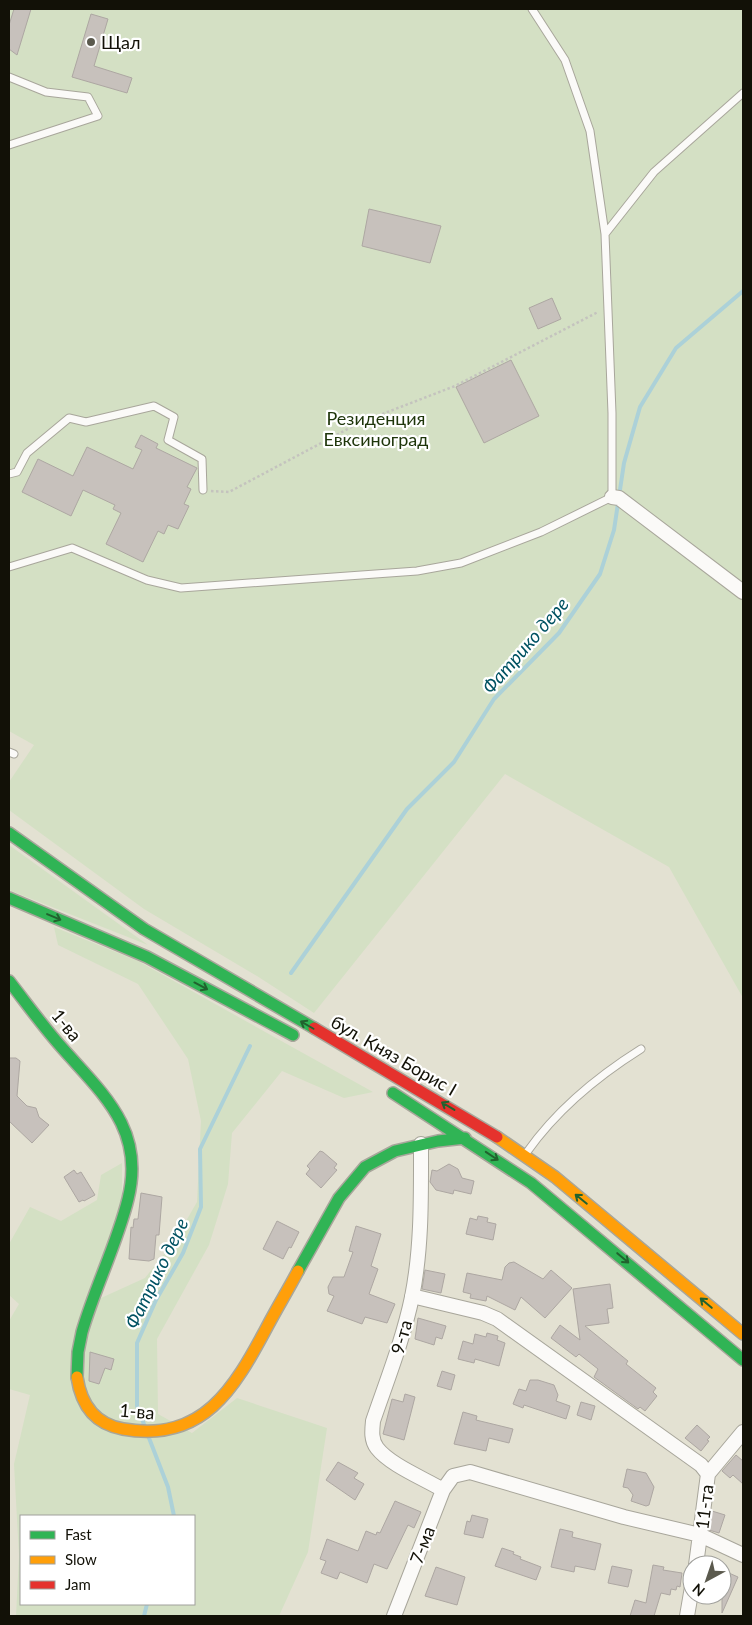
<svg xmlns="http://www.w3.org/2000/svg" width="752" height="1625" viewBox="0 0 752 1625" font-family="Lato,sans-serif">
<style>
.green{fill:#d4e0c4;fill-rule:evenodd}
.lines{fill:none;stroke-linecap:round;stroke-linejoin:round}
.stream{stroke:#acd1d8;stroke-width:4}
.building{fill:#c7c1bc;stroke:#ada7a2}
.lane-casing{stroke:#a8a69b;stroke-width:9}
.street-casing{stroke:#a8a69b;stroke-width:16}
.fast-casing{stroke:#a8a69b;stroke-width:14}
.slow-casing{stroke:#a8a69b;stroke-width:14}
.jam-casing{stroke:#a8a69b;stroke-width:14}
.path{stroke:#c4c3be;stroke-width:2.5;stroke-dasharray:2.5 2.5;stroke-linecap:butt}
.lane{stroke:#fbfaf8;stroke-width:7}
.street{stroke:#fbfaf8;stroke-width:14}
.fast{stroke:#30b455;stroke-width:11}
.slow{stroke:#ff9f0a;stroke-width:11}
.jam{stroke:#e5322d;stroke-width:11}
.oneway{stroke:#21622e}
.poi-dot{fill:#5b5a4e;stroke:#fff;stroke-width:2}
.labels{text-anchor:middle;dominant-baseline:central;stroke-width:4.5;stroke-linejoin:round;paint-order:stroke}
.poi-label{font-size:18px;fill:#121107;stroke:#fff;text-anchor:start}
.park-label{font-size:18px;fill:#1e350a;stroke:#fff}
.street-label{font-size:18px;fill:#121107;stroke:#fff}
.water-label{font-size:19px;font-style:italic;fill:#005262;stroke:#fff}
</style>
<rect width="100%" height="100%" fill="#e3e1d2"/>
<!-- green -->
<path class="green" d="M9 9H743V998L669 867 505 774 314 1013 257 976 144 909 9 810V782L34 745 9 731Z
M9 845 148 945 9 890Z
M54 927 138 961 373 1092 344 1098 282 1071 232 1133 228 1184 209 1245 157 1339 158 1414 192 1433 237 1398 327 1428 308 1552 279 1616H16L19 1556 14 1464 30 1395 9 1389V1321L19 1304 9 1295V1244L30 1207 61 1221 97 1200 101 1175 122 1163V1196L101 1298 145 1278 175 1240 197 1202 201 1121 188 1059 138 984 58 945ZM21 1516H194V1604H21Z"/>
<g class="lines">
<!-- stream -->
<path class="stream" d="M291 973 407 809 454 762 494 699 559 633 600 574 614 530 624 463 640 407 676 348 743 291
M145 1427 137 1406V1343L156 1300 183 1253 201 1207 200 1149 250 1046
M149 1438 168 1487 174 1516
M144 1616 147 1604"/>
</g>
<!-- building -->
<path class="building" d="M14 9H31L17 55 9 49V25Z
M91 14 108 19 94 66 132 78 127 93 72 77Z
M369 209 441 226 430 263 362 246Z
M552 298 561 319 538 329 529 308Z
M511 360 539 416 484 443 456 387Z
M141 435 158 444 156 448 197 468 187 487 191 489 184 504 189 506 178 529 168 525 164 534 158 531 143 562 106 544 121 513 113 509 115 505 83 490 71 516 22 492 38 459 73 476 87 447 133 469 142 450 135 447Z
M9 1058H16L20 1061 17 1096 27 1106 36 1108 39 1117 49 1125 32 1143 9 1121Z
M320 1151 323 1152 337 1164 334 1168 337 1170 321 1188 306 1174 310 1169 307 1166Z
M449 1164 458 1169 462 1178 474 1181 471 1194 454 1190 453 1194 436 1190 430 1182 432 1170 437 1171Z
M74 1170 77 1174 81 1172 95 1195 84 1201 83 1200 79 1202 64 1177Z
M141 1193 162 1197 159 1235H156L154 1259 149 1261 129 1259 131 1227 133 1228 134 1219H138Z
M478 1216 488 1218 487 1222 496 1224 493 1240 466 1234 470 1218 477 1220Z
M277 1221 299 1232 291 1248 289 1247 283 1259 263 1249Z
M356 1226 381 1234 371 1266 378 1269 369 1294 395 1304 387 1323 365 1317 362 1324 327 1311 334 1296 329 1294 328 1287 333 1277H344L353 1252 349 1251Z
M514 1262 543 1279 551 1270 572 1288 545 1318 521 1297 515 1310 487 1296 486 1301 470 1298 471 1294 463 1292 467 1273 502 1280 505 1267 509 1263Z
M425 1270 445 1274 441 1293 422 1289Z
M610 1284 613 1308 607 1309 609 1323 585 1326 628 1361 626 1364 656 1388 653 1392 657 1396 645 1411 640 1407 638 1409 594 1377 598 1369 579 1354 576 1357 551 1338 560 1325 580 1340 573 1289Z
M418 1318 446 1326 442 1339 436 1337 434 1345 415 1339Z
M487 1333 498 1336 497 1340 505 1343 499 1366 475 1359 474 1363 458 1359 463 1341 473 1344 475 1334 486 1337Z
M90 1352 114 1359 111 1370 105 1368 99 1384 89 1381Z
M442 1371 455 1375 451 1390 437 1386Z
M530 1380H538L554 1385 558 1395 556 1401 570 1406 566 1419 524 1405 523 1408 513 1404 519 1389 526 1391Z
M405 1394 415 1397 404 1440 383 1434 392 1399 403 1402Z
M581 1402 595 1406 591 1420 577 1415Z
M463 1412 477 1416 476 1420 513 1429 509 1443 489 1438 486 1451 454 1444Z
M697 1425 710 1437 707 1440 709 1441 701 1451 685 1438Z
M736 1455 743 1461V1484L733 1475 730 1478 722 1471Z
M338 1462 358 1473 354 1478 364 1484 355 1500 326 1480Z
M627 1469 646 1473 654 1487 649 1505 646 1506 631 1501 633 1495 628 1488 623 1487Z
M395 1501 421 1512 414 1528 408 1525 387 1569 374 1564 367 1583 340 1572 337 1579 321 1573 326 1561 320 1559 327 1539 358 1551 366 1531 376 1535 377 1532 380 1533Z
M712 1511 725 1515 719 1533 709 1530Z
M472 1515 488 1519 483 1538 464 1534 467 1521 470 1522Z
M560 1529 573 1532 572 1537 601 1544 595 1570 575 1566 574 1572 551 1567Z
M502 1548 514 1552 513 1554 521 1557 520 1559 541 1567 536 1580 495 1566Z
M653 1565 664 1567 663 1570 682 1573 680 1587 677 1586 676 1590 671 1589 670 1595 661 1593 654 1616H630L635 1600 646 1603Z
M612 1566 632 1570 628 1587 608 1583Z
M436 1567 465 1577 457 1605 425 1596Z
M722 1570 738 1577 722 1613Z"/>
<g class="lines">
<defs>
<path id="lane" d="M532 9 565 60 590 131 605 234
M9 77 46 92 88 97 98 116 9 145
M9 474 17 472 27 453 69 418 86 422 154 406 174 417 168 440 202 459 203 490
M9 567 72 548 147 580 181 588 417 571 461 563 541 532 612 497V413L605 234 654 172 743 93
M9 752 14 754
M527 1152C556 1111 598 1076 641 1049"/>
<path id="street" d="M612 497 619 498 743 592
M421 1144C421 1195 422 1247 412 1297 403 1340 387 1380 373 1421 372 1431 371 1440 377 1448 390 1465 425 1479 443 1490
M412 1296 483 1313 497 1319 701 1465 708 1474
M696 1565 708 1474 743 1432
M394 1616 443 1490 453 1476 470 1472 624 1517 700 1535 743 1555
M687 1616 692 1587"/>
<path id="fast" d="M9 833 144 929 314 1028
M9 898 147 957 293 1035
M9 981C27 1004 44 1028 64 1050 105 1096 145 1131 128 1199 117 1244 95 1287 82 1332L78 1352 77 1377
M393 1093 531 1183 743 1360
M298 1271 339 1198 365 1167 395 1151 438 1141 465 1138"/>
<path id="slow" d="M497 1137 555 1177 743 1334
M77 1377C81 1404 94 1424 123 1429 203 1443 234 1389 267 1327 277 1308 288 1290 298 1271"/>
<path id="jam" d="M314 1028 497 1137"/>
</defs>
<!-- lane casing -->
<use href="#lane" class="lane-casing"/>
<!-- street casing -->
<use href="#street" class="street-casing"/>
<!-- fast casing -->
<use href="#fast" class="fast-casing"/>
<!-- slow casing -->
<use href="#slow" class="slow-casing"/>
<!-- jam casing -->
<use href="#jam" class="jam-casing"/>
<!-- path -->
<path class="path" d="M211 491 229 492 359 423 455 386 598 312"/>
<!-- lane -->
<use href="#lane" class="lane"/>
<!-- street -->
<use href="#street" class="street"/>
<!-- fast -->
<use href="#fast" class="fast"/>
<!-- slow -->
<use href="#slow" class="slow"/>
<!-- jam -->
<use href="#jam" class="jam"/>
</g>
<!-- one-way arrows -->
<defs><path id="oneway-shaft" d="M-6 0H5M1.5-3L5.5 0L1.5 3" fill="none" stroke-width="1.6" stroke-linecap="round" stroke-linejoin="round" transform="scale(1.25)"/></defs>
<g class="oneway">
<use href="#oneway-shaft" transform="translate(54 917) rotate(23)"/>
<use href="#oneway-shaft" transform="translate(201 986) rotate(28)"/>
<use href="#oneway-shaft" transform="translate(307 1025) rotate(-150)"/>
<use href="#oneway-shaft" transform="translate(448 1106) rotate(-149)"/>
<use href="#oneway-shaft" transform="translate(492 1156) rotate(34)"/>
<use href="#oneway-shaft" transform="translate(581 1199) rotate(-141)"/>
<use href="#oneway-shaft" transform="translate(623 1258) rotate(40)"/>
<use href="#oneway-shaft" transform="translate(706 1303) rotate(-140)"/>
</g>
<!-- markers -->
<circle class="poi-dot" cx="91" cy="42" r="5"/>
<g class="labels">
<!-- poi labels -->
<g class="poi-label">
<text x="101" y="42">Щал</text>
</g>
<!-- park labels -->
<g class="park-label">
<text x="376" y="418">Резиденция<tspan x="376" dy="21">Евксиноград</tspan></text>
</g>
<!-- street labels -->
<g class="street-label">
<text transform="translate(67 1025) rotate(51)">1-ва</text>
<text transform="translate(394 1055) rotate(30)">бул. Княз Борис I</text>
<text transform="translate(401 1337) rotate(-74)">9-та</text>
<text transform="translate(137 1411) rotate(5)">1-ва</text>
<text transform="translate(704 1507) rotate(-83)">11-та</text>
<text transform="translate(422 1545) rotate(-69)">7-ма</text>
</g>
<!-- water labels -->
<g class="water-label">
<text transform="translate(525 645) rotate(-49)">Фатрико дере</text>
<text transform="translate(156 1273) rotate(-64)">Фатрико дере</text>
</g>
</g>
<!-- border -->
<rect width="752" height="1625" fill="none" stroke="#121107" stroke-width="20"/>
<!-- legend -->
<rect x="20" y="1515" width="175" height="90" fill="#ffffff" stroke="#a0a09c"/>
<rect x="30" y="1531" width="25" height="8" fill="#30b455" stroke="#a0a09c"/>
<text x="65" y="1540" font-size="15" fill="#121107">Fast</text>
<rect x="30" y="1556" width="25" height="8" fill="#ff9f0a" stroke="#a0a09c"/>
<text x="65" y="1565" font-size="15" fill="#121107">Slow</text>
<rect x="30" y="1581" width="25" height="8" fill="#e5322d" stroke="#a0a09c"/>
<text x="65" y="1590" font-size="15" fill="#121107">Jam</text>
<!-- north arrow -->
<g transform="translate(707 1580) rotate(220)"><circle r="24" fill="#ffffff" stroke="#a0a09c"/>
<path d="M0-4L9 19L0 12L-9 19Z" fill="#5b5a4e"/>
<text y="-8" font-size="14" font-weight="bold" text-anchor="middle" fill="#121107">N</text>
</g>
</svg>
